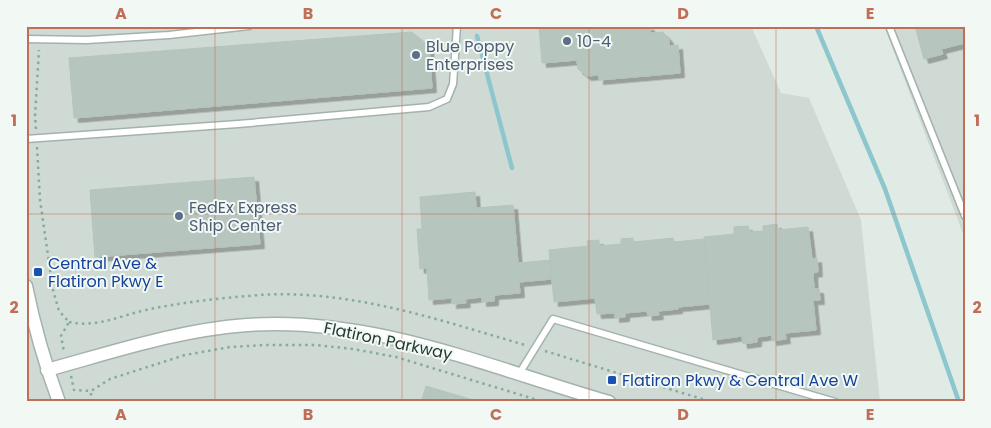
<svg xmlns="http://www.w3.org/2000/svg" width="991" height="428" viewBox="0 0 991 428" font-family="Poppins,sans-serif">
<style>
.built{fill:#d0dad5}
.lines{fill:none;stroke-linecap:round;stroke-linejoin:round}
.stream{stroke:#8dc6cc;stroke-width:4.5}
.building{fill:#b7c5bf;stroke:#b4c4bd;filter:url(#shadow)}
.lane-casing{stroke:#a4b2ad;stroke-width:9}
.street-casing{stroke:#a4b2ad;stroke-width:15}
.path{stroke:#84ac9d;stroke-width:2.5;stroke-dasharray:2.5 4;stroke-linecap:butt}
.lane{stroke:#fff;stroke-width:6}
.street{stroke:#fff;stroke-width:12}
.grid{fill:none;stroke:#c16e59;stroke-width:1;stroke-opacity:0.55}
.service-dot{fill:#5c6f8a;stroke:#f2f8f4;stroke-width:2}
.transit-dot{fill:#1a4fb4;stroke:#f2f8f4;stroke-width:2}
.labels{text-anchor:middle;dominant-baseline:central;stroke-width:4;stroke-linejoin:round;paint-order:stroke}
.service-label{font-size:16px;fill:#4e5e75;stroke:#f2f8f4;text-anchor:start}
.transit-label{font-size:16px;fill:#164399;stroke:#f2f8f4;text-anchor:start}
.street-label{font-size:16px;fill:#233a33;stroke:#f2f8f4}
.neatline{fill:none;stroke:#c16e59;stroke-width:2}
.grid-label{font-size:16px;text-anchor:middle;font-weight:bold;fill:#c16e59}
</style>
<defs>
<filter id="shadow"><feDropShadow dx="4.5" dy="4.5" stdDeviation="0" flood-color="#0004"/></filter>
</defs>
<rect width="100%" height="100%" fill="#e1ebe6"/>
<!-- built -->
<path class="built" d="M26 26H751L781 93 809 98 861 220 880 402H26Z
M884 26H965V239Z"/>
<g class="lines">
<!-- stream -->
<path class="stream" d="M816 26 885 189 959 402
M477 36 512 168"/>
</g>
<!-- building -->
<path class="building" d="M539 26H650V33L663 32 669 39V46L678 45 680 73 599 80V75L587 76 578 69 577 60 542 63Z
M915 26H965V43L941 49 943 54 924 59Z
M412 32 429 46 432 88 74 118 69 58Z
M254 177 260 244 95 257 90 190Z
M475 192 476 208 513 205 518 263 550 260 552 279 519 282 520 293 494 295V301L482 302V297L465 299 466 303 452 304V298L429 300 427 268 420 269 417 229H422L420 197Z
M777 224 778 230 808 227 812 259 817 258 818 272 813 273 814 289H819L820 300H813L816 330 785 333 786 339 772 341V335L757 337V342L743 344 742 336 713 340 704 237 734 234V227L748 226 749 232 763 231V226Z
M633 238V242L673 238 674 242 704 239 710 304 678 307V309L658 311 659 315 648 316 647 311 625 313V317L615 318V313L597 314 595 298 554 302 549 250 588 246 587 241 599 240V246L621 244V239Z
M426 386 480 402H421Z"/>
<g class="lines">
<defs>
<path id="lane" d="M889 26 965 216
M26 39 87 40 169 35 249 26
M26 139 238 124 429 107 447 99 453 84 457 26
M519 374 553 319 835 402"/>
<path id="street" d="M26 286C34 326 45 364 59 402
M47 370C113 352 178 330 247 325 372 316 491 368 609 402"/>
</defs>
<!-- lane casing -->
<use href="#lane" class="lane-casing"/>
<!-- street casing -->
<use href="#street" class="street-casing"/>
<!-- path -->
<path class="path" d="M36 129 35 116 39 50
M37 147 40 200 53 290 59 311 69 322 61 336 64 352
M69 322C96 328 119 316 146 310 183 302 221 298 259 295 350 289 439 320 525 345
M545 351 712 402
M26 376 28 380
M71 376 74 390 91 391 110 379 185 355 230 347 266 345H316L353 349 396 357 544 402
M91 402V391"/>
<!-- lane -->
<use href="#lane" class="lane"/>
<!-- street -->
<use href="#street" class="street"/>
</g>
<!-- grid -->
<path class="grid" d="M215 26V402M402 26V402M589 26V402M776 26V402M26 214H965"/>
<!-- markers -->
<g class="service-dot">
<circle cx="567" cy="41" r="5"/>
<circle cx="416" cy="55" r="5"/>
<circle cx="179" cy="216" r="5"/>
</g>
<g class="transit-dot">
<rect x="33" y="267" width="10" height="10" rx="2.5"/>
<rect x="607" y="375" width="10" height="10" rx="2.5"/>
</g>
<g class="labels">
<!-- service labels -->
<g class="service-label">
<text x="577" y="41">10-4</text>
<text x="426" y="46">Blue Poppy<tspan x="426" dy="18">Enterprises</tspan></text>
<text x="189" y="207">FedEx Express<tspan x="189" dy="18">Ship Center</tspan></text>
</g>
<!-- transit labels -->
<g class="transit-label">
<text x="48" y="263">Central Ave &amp;<tspan x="48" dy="18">Flatiron Pkwy E</tspan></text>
<text x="622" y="380">Flatiron Pkwy &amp; Central Ave W</text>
</g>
<!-- street labels -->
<g class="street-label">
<text transform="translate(388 341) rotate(12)">Flatiron Parkway</text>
</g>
</g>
<!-- border -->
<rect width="991" height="428" fill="none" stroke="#f2f8f4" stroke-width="55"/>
<rect x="28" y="28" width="936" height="372" class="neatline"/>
<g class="grid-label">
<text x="121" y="19">A</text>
<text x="308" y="19">B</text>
<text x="496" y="19">C</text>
<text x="683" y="19">D</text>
<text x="870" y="19">E</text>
<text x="14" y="126">1</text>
<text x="977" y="126">1</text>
<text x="14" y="313">2</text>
<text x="977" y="313">2</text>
<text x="121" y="420">A</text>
<text x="308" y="420">B</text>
<text x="496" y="420">C</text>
<text x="683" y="420">D</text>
<text x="870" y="420">E</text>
</g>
</svg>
